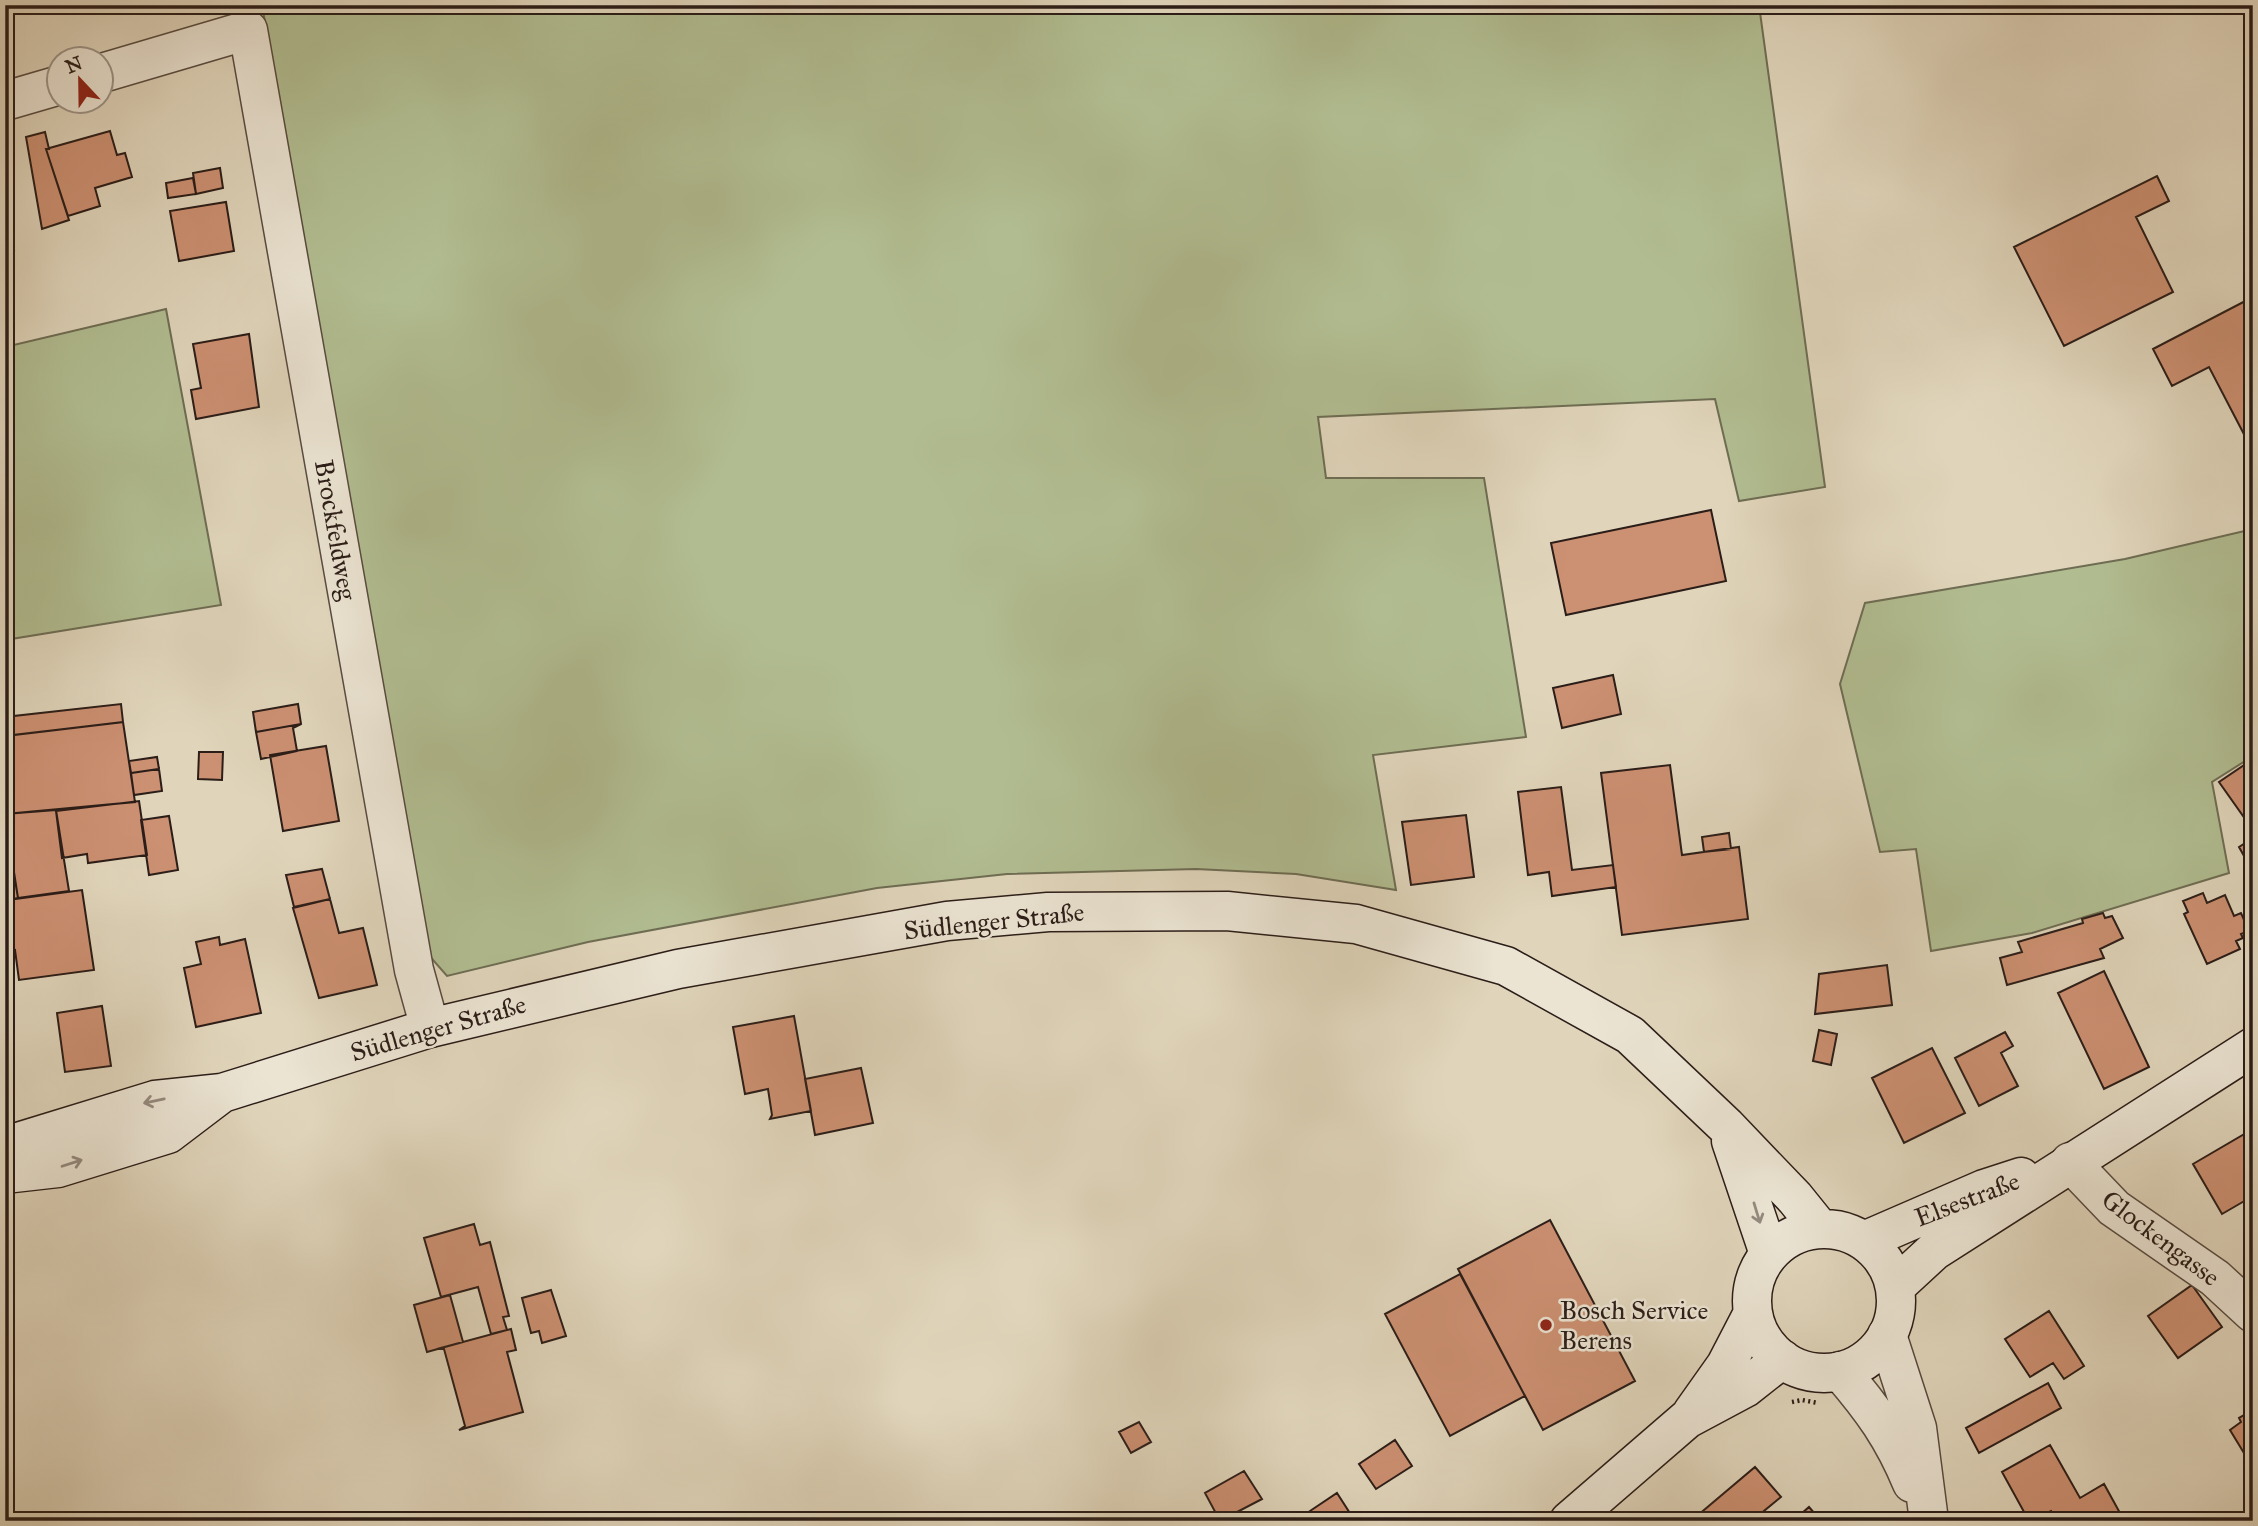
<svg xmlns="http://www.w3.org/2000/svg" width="2258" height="1526" viewBox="0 0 2258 1526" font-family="'IM FELL Great Primer',serif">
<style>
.green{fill:#b1bd91;stroke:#6e6d54;stroke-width:2}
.building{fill:#cc9072;stroke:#2b1d18;stroke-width:2}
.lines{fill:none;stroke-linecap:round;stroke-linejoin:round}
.minor-casing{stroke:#584b41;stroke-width:41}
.tertiary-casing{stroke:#584b41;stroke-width:41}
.secondary-casing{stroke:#2b1d18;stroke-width:41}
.path{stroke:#2b1d18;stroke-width:4.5;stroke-dasharray:2 3.5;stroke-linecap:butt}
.minor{stroke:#ebe4d3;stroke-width:38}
.tertiary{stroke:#ebe4d3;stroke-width:38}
.secondary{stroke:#ebe4d3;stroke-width:38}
.oneway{stroke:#958a7f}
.poi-dot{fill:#8f2418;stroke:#ebe4d3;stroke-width:2.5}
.labels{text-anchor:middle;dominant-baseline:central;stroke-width:5;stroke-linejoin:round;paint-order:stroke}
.street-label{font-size:26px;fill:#2b1d18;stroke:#ebe4d3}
.poi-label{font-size:26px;fill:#2b1d18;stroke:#ebe4d3;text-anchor:start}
</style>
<rect width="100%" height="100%" fill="#e0d5bb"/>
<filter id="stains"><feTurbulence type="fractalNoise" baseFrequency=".00286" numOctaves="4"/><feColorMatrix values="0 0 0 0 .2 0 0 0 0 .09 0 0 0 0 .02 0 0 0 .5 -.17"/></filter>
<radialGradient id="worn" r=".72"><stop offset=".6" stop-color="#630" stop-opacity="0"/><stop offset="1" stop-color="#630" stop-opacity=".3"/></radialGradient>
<!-- green -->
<path class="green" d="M262 5H1759L1825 487 1739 501 1715 399 1318 417 1326 478H1484L1526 737 1373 755 1396 890 1296 874 1196 869 1007 874 877 888 588 942 447 976 426 952Z
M166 309 221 605 5 640V347Z
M2253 529V756L2212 782 2229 873 2032 933 1931 951 1916 849 1880 852 1840 684 1865 603 2125 559Z"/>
<!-- building -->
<path class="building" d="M110 131 117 155 125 153 132 177 95 188 100 206 68 216 46 149Z
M45 132 49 149H46L69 220 42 229 26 137Z
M220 168 223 188 196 194 193 173Z
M2157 176 2169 201 2136 217 2173 292 2064 346 2014 247Z
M193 178 196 194 168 198 166 183Z
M5 201 14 250 5 252Z
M226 202 234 251 179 261 170 211Z
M2253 297V459L2245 444 2248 442 2209 367 2172 386 2153 349Z
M249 334 259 407 196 419 191 390 201 388 193 344Z
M1711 510 1726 581 1566 615 1551 543Z
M1613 675 1621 714 1562 728 1553 688Z
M121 704 123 722 5 736V717Z
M298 704 301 724 256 732 253 712Z
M123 722 135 802 5 814V736Z
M301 724 293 728 297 751 261 759 256 732Z
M326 746 339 821 283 831 270 755Z
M199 752H223L222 780 198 779Z
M157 757 159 769 131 773 129 761Z
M2253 759V830L2219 782Z
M1670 765 1682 855 1739 847 1748 919 1622 935 1601 773Z
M159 769 162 791 134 795 131 773Z
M1561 787 1572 870 1613 865 1616 887 1552 896 1549 872 1528 875 1518 792Z
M139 801 147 855 88 863 87 854 62 858 56 811Z
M56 810 69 891 18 898 5 814Z
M1466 815 1474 877 1411 885 1402 822Z
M169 816 178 870 149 875 141 820Z
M5 819 18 898 8 900 12 933 5 934Z
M1729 833 1731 849 1704 852 1702 837Z
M2253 838V872L2239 847Z
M322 869 330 899 294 907 286 875Z
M82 890 94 970 19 980 15 950 5 952V934L12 933 8 900Z
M2203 893 2207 903 2225 895 2234 916 2241 913 2249 931 2241 934 2243 938 2236 941 2240 949 2207 964 2184 914 2188 912 2183 901Z
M330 899 339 933 363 928 377 985 319 998 293 908Z
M2103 913 2105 918 2112 916 2123 938 2100 949 2104 958 2007 985 2000 958 2022 952 2018 942 2083 923 2082 919Z
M219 937 220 945 245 939 261 1013 196 1027 184 968 201 964 196 942Z
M1887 965 1892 1005 1815 1014 1819 974Z
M2104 971 2149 1067 2104 1089 2058 993Z
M102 1006 111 1066 65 1072 57 1013Z
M794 1016 811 1111 770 1119 772 1115 768 1089 745 1094 733 1027Z
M1819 1030 1837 1034 1831 1065 1813 1061Z
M2005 1032 2013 1046 2001 1053 2018 1086 1979 1106 1955 1058Z
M1932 1048 1965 1113 1904 1143 1872 1078Z
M861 1068 873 1123 815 1135 805 1079Z
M2253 1129V1196L2222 1214 2193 1164Z
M1550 1220 1635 1381 1543 1430 1458 1269Z
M474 1224 480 1245 490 1242 509 1316 503 1317 507 1330 491 1334 478 1287 441 1297 424 1238Z
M1460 1274 1525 1396 1450 1436 1385 1314Z
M2192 1285 2222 1327 2178 1358 2148 1316Z
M551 1290 566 1336 542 1343 539 1331 531 1333 522 1298Z
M450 1295 463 1342 427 1352 414 1305Z
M2049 1311 2084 1366 2064 1379 2053 1363 2030 1377 2005 1339Z
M511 1329 516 1350 507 1352 523 1412 459 1430 465 1426 444 1349H437Z
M2048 1383 2061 1408 1979 1453 1966 1428Z
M2253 1410V1468L2230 1430 2241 1422 2239 1418Z
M1139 1422 1151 1442 1131 1453 1119 1432Z
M1395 1440 1412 1466 1376 1489 1359 1464Z
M2050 1445 2080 1498 2104 1484 2120 1513 2113 1516 2116 1521H2056L2051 1511 2029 1521 2002 1472Z
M1755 1467 1781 1497 1764 1511 1772 1521H1691Z
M1244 1471 1262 1499 1220 1521 1205 1493Z
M1337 1493 1355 1521H1296L1310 1511Z
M1809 1507 1821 1521H1793Z"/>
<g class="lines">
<defs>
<path id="minor" d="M102 73 248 30 414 970 430 1028
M5 101 60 85
M2070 1162 2114 1208 2215 1278 2253 1313"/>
<path id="tertiary" d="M1887 1335 1917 1428 1929 1521
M1840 1371C1872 1408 1893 1437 1912 1483"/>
<path id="secondary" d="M1731 1141 1769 1254
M5 1146 155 1100 222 1093 430 1028 678 969 947 921 1048 912 1227 911 1356 924 1506 966 1630 1035 1726 1126 1795 1198 1820 1229
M5 1174 58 1168 168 1134 222 1093
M1752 1301a72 72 0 1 1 144 0a72 72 0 1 1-144 0Z
M1864 1241 1984 1189 2021 1177
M1895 1287 1934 1251 2253 1047
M1692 1413 1726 1365 1753 1313
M1569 1521 1687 1419 1745 1388 1782 1359"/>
</defs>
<!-- minor casing -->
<use href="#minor" class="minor-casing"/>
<!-- tertiary casing -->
<use href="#tertiary" class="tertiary-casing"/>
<!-- secondary casing -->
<use href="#secondary" class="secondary-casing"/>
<!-- path -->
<path class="path" d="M1792 1402 1802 1400 1818 1403"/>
<!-- minor -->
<use href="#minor" class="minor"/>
<!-- tertiary -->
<use href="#tertiary" class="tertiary"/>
<!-- secondary -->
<use href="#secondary" class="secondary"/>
</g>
<!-- one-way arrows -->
<defs><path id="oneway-shaft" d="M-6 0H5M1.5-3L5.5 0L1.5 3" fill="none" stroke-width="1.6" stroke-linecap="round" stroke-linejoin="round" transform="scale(1.75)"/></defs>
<g class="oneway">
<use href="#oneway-shaft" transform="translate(154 1101) rotate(168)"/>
<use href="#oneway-shaft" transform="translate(72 1163) rotate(-18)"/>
<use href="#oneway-shaft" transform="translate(1757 1213) rotate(73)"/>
</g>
<!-- markers -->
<circle class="poi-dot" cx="1546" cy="1325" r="7"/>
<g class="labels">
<!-- street labels -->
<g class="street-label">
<text transform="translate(336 530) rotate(80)">Brockfeldweg</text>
<text transform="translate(994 921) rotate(-6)">Südlenger Straße</text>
<text transform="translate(438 1028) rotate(-16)">Südlenger Straße</text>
<text transform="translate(1967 1199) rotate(-21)">Elsestraße</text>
<text transform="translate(2161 1238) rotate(37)">Glockengasse</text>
</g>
<!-- poi labels -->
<g class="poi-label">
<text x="1560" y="1310">Bosch Service<tspan x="1560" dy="30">Berens</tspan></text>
</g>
</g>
<!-- margin -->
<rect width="2258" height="1526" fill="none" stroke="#e0d5bb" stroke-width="28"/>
<rect x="7" y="7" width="2244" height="1512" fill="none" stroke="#2b1d18" stroke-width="3.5"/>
<rect x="14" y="14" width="2230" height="1498" fill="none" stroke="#2b1d18" stroke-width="2"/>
<!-- north arrow -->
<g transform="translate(80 80) rotate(338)"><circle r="33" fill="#ebe4d3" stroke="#9e9488" stroke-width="2"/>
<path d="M0-5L12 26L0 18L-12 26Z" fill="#8f2418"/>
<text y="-10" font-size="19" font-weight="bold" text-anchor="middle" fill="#2b1d18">N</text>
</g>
<rect width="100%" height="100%" filter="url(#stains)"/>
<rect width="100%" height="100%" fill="url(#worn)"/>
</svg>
